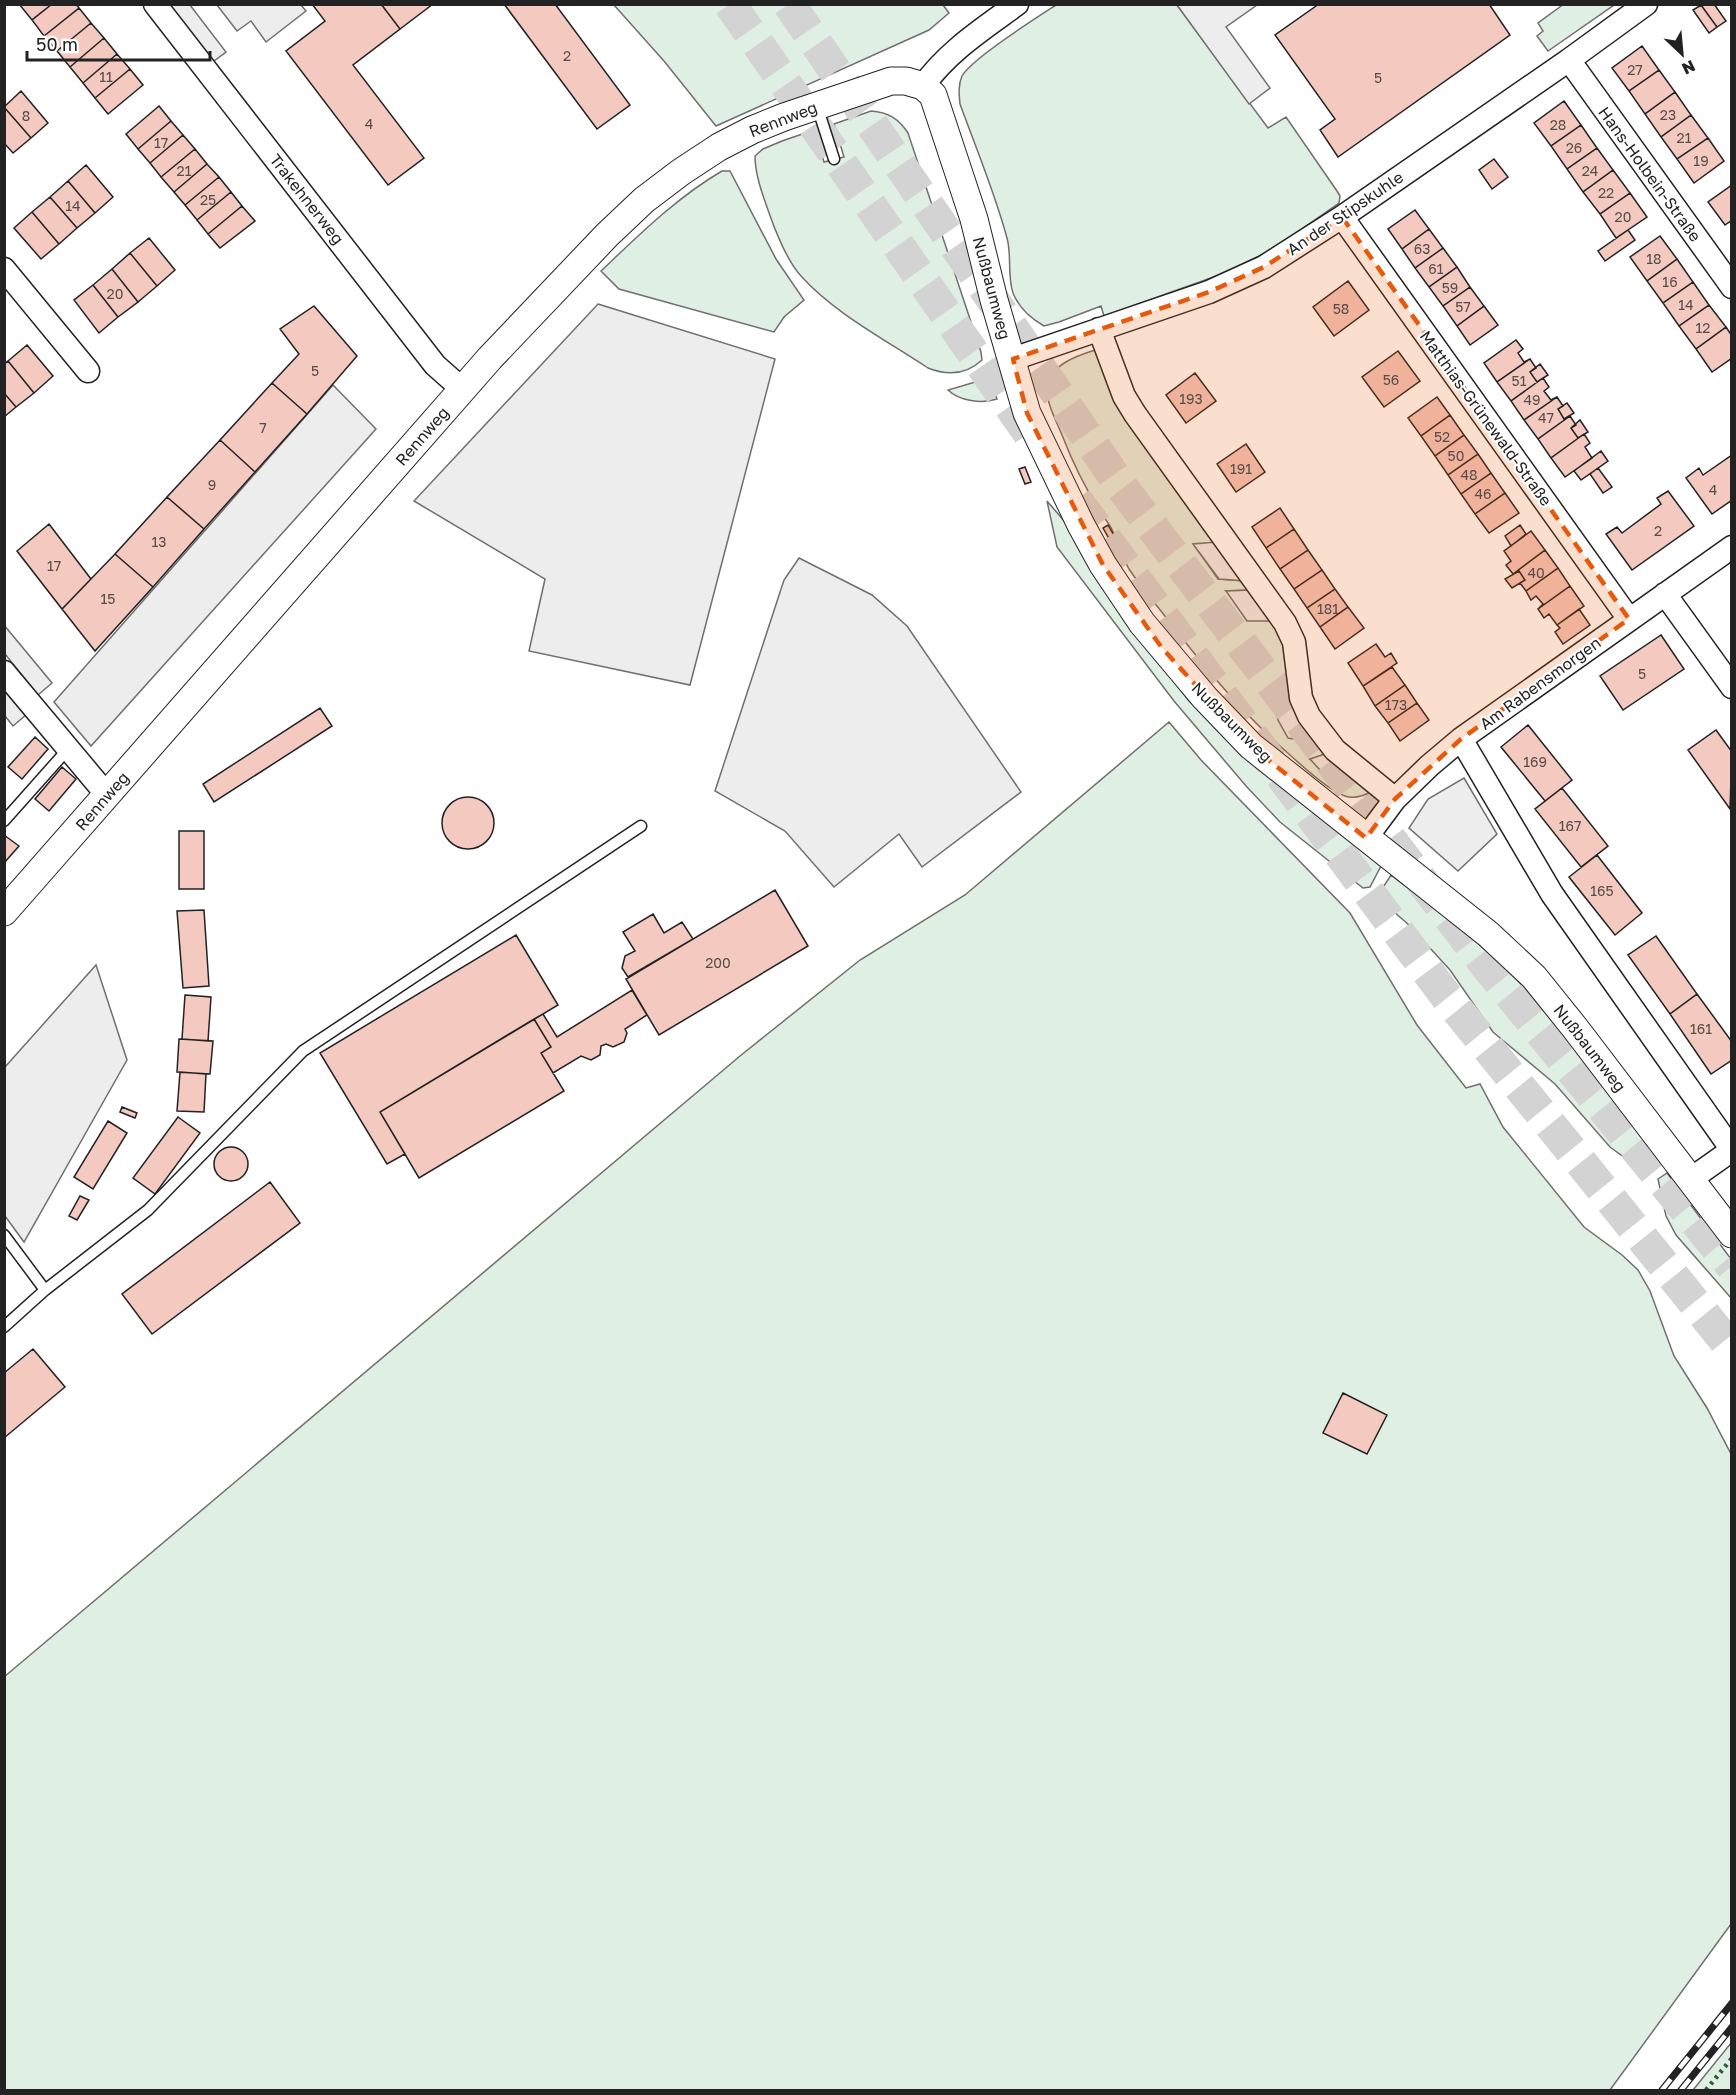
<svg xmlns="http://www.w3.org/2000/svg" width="1736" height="2095" viewBox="0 0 1736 2095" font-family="'Golos Text',sans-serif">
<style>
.green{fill:#e0efe3;stroke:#6f6f6f;stroke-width:1.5}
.parking{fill:#ededed;stroke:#6f6f6f;stroke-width:1.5}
.building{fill:#f3c9c0;stroke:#222;stroke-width:1.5}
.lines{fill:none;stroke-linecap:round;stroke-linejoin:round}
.trunk-tunnel{stroke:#d3d3d3;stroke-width:33;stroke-dasharray:33 16;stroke-linecap:butt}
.service-casing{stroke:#222;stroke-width:13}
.minor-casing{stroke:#222;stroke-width:25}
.tertiary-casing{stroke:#222;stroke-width:29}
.service{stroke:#fff;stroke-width:10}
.minor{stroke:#fff;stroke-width:22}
.tertiary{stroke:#fff;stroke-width:27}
.rail-casing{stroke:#222;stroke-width:7}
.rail{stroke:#fff;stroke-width:4.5;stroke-dasharray:14;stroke-linecap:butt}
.hedge{stroke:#2f5e38;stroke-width:4.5;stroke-dasharray:3 4.5;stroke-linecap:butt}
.marked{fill:#e8590c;fill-opacity:0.2;stroke:#e8590c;stroke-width:4.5;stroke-dasharray:12 8;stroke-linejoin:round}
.labels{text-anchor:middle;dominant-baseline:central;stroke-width:4.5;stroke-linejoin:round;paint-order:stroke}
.number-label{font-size:14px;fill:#564c4a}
.street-label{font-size:16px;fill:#222;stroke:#fff}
</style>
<rect width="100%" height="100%" fill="#fff"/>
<!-- green -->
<path class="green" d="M1564 4H1614V5L1548 51 1537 36 1543 31 1538 23Z
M943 5 949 13 929 30 716 126 664 61 614 5Z
M1056 5H1177L1268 128 1286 117 1337 191 1340 196 1339 203 1273 249 1225 273 1104 316 1101 306 1059 322 1044 326C1030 318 1019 308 1013 293 1007 275 1012 256 1007 238 995 193 976 148 960 104 959 94 958 85 962 76 971 59 1036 18 1056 5Z
M871 111C888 112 899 119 908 133L981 352 982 360C966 375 948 376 928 368 886 340 834 313 801 276 787 261 774 228 768 210 762 193 755 174 755 156L763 149 782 141 814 130 824 162 844 157 834 124Z
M722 171H730L776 259 804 300 784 317 774 332 619 289 601 271C639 235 676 198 722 171Z
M1095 350 1110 387 1217 542 1194 545 1218 579 1245 581 1251 590 1226 591 1273 621 1284 641 1290 688 1274 690 1328 753 1310 759 1352 778H1359L1375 790C1366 795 1355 800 1345 796 1330 791 1302 766 1290 755 1244 715 1205 668 1168 620 1155 603 1141 587 1129 569 1121 555 1118 537 1108 523 1089 496 1074 466 1062 435 1056 420 1046 403 1047 387 1050 365 1076 356 1095 350Z
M989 378 997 399C982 404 959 401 948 390Z
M1047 501 1065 522 1119 612 1189 701 1257 768 1381 866 1370 887 1363 888 1280 822 1246 786 1174 701 1057 547Z
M1169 722 1201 760 1350 913 1417 1025 1466 1088 1480 1084 1503 1127 1584 1227 1622 1255 1638 1270 1650 1291 1674 1356 1707 1408 1731 1454V1924L1610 2090H5L4 1677 740 1056 860 960 965 895Z
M1391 875C1436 909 1482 943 1521 984 1571 1037 1613 1099 1657 1157L1646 1166 1628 1160 1610 1147 1555 1084 1493 1032 1450 970 1409 925 1385 904 1382 898V889Z
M1667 1173 1731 1259V1298L1676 1235 1666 1216 1658 1179Z
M1731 2043V2090H1693Z"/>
<!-- parking -->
<path class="parking" d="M165 5H190L226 52 210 64Z
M217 5H301L306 11 266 42 251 21 237 31Z
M1177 5H1257L1226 27 1270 88 1249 104Z
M598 304 775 359 690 685 529 651 545 579 414 501Z
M333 385 376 429 91 746 54 702Z
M1217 542 1245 581 1219 579 1193 544Z
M799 558 872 595 907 626 1021 792 922 867 899 834 834 887 785 831 715 791 784 580Z
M1251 590 1273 621H1247L1226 591Z
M4 625 52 683 38 695 5 654Z
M4 688 27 714 13 726 5 716Z
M1290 688 1319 743 1288 738 1278 720 1273 690Z
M1328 753 1359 778 1337 780 1319 769 1310 759Z
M1464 778 1497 834 1458 871 1409 828 1428 799Z
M96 965 127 1060 24 1242 5 1216V1067Z"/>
<!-- building -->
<path class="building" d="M19 4H52L32 20Z
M52 4H76L79 8 44 36 32 20Z
M312 4H381L400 29 353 65 424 158 388 185 286 51 325 21Z
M381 4H433L400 29Z
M504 4H555L630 105 597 129Z
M1489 4 1510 35 1338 157 1320 130 1335 119 1275 35 1319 4Z
M1714 4 1726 21 1717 27 1701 5Z
M1701 5 1717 27 1709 33 1693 10Z
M79 8 91 23 57 51 44 36Z
M91 23 104 38 70 67 57 51Z
M104 38 117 54 83 83 70 67Z
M1642 46 1659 70 1629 91 1612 68Z
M117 54 130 69 95 98 83 83Z
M130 69 143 85 108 114 95 98Z
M1659 70 1675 92 1645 114 1629 91Z
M21 91 48 123 31 138 4 107Z
M1675 92 1691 115 1661 137 1645 114Z
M1564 101 1581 125 1551 146 1534 123Z
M159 106 171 121 138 149 126 134Z
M4 107 31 138 13 153 4 143Z
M1691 115 1708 138 1677 159 1661 137Z
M171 121 183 135 150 163 138 149Z
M1581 125 1597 148 1567 169 1551 146Z
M183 135 195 149 161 177 150 163Z
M1708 138 1724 161 1694 183 1677 159Z
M1597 148 1613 170 1583 192 1567 169Z
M195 149 207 164 174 192 161 177Z
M1494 159 1508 177 1492 189 1479 170Z
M207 164 219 177 185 205 174 192Z
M86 165 113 197 95 213 68 181Z
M1613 170 1630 193 1600 214 1583 192Z
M219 177 231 192 197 220 185 205Z
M68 181 95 213 77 228 50 197Z
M1732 185V220L1725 225 1708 202Z
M231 192 242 206 208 234 197 220Z
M1630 193 1647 217 1616 238 1600 214Z
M50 197 77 228 59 244 32 212Z
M242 206 255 221 220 248 208 234Z
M1415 210 1429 229 1402 249 1388 229Z
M32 212 59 244 41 259 14 228Z
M1429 229 1443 248 1415 268 1402 249Z
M1628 230 1635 240 1605 261 1598 251Z
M1660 236 1677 259 1647 281 1630 257Z
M149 238 175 270 157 286 130 253Z
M1443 248 1457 267 1429 287 1415 268Z
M130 253 157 286 138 302 112 269Z
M1677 259 1693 282 1663 303 1647 281Z
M1457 267 1470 287 1443 306 1429 287Z
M112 269 138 302 118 317 93 285Z
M1348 281 1369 310 1334 336 1313 307Z
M1693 282 1709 305 1679 326 1663 303Z
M93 285 118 317 99 333 74 300Z
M1470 287 1484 306 1457 326 1443 306Z
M1709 305 1726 327 1696 349 1679 326Z
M314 306 357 356 307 414 272 383 299 354 280 329Z
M1484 306 1498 325 1470 345 1457 326Z
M1726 327 1732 336V358L1712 372 1696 349Z
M1516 340 1523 349 1518 353 1524 362 1530 359 1497 382 1484 363Z
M27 345 53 376 34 393 8 361Z
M1398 351 1420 381 1384 407 1362 377Z
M1530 359 1536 368 1530 372 1537 382 1543 378 1511 401 1497 382Z
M8 361 34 393 16 407 4 393V364Z
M1540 364 1548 375 1537 382 1530 372Z
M1195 373 1216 401 1186 423 1166 395Z
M1543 378 1549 387 1544 391 1551 400 1557 397 1524 420 1511 401Z
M272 383 307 414 255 472 220 440Z
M4 393 16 407 4 417Z
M1437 397 1450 415 1421 436 1408 418Z
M1557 397 1563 406 1558 409 1564 419 1570 416 1538 439 1524 420Z
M1567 403 1574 413 1564 419 1558 409Z
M1450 415 1464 435 1435 456 1421 436Z
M1570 416 1576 425 1571 428 1578 438 1584 434 1551 458 1538 439Z
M1580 420 1588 432 1578 438 1571 428Z
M1584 434 1590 443 1585 447 1592 458 1565 477 1551 458Z
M1464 435 1478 454 1448 475 1435 456Z
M220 440 255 472 204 529 167 497Z
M1246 444 1265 472 1236 492 1217 464Z
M1601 451 1608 461 1581 480 1574 471Z
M1478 454 1491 473 1461 494 1448 475Z
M1732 455V500L1712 514 1686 478 1699 468 1703 475Z
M1025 467 1031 482 1025 484 1019 469Z
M1598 468 1612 487 1603 493 1590 474Z
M1491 473 1505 493 1475 514 1461 494Z
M1668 491 1694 526 1632 570 1606 534 1617 527 1622 533 1661 504 1657 498Z
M1505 493 1519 513 1489 533 1475 514Z
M167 497 204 529 153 587 115 554Z
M1280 508 1294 529 1266 548 1252 527Z
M49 524 91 579 62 609 17 551Z
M1108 525 1116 539 1111 542 1103 528Z
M1520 525 1526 534 1511 546 1505 536Z
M1294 529 1308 550 1280 569 1266 548Z
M1531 531 1545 550 1513 574 1506 565 1511 561 1504 551Z
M1308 550 1322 570 1294 589 1280 569Z
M1545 550 1558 568 1526 591 1520 583 1525 580 1519 571 1513 574Z
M115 554 153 587 95 651 62 609Z
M1558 568 1570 586 1538 609 1543 604 1536 596 1531 600 1526 591Z
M1322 570 1335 589 1307 608 1294 589Z
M1519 571 1525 580 1512 588 1505 579Z
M1570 586 1584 606 1557 625 1549 614 1544 618 1538 609Z
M1335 589 1348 607 1320 627 1307 608Z
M1348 607 1364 628 1335 649 1320 627Z
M1579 609 1590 625 1563 644 1555 632 1560 628 1557 625Z
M1661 635 1684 669 1623 710 1600 676Z
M1376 644 1385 657 1391 653 1397 663 1363 686 1348 663Z
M1392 667 1405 685 1375 706 1363 686Z
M1405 685 1417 703 1388 723 1375 706Z
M1417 703 1429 720 1400 741 1388 723Z
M320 708 332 726 214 802 203 784Z
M1528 725 1572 780 1545 801 1501 747Z
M1716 730 1732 752 1730 809 1688 750Z
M35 737 48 749 22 779 8 767Z
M62 767 76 779 49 811 35 799Z
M1562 788 1608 846 1581 867 1535 809Z
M442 823a26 26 0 1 1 52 0a26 26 0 1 1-52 0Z
M179 831H204V889H179Z
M4 835 19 846 4 863Z
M1597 855 1642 913 1615 935 1569 877Z
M775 890 808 946 659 1035 626 979Z
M204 910 209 986 183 988 177 911Z
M653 914 664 933 682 922 693 939 628 977 622 968 625 956 635 951 623 932Z
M516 935 558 1005 380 1112 405 1154 387 1164 320 1053Z
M1656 936 1697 994 1670 1014 1628 955Z
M632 990 647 1015 625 1029 627 1033 624 1042 613 1047 606 1044 601 1046 600 1055 591 1060 581 1056 553 1073 541 1053 551 1047 534 1019 543 1014 557 1037Z
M1697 994 1732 1042V1060L1711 1074 1670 1014Z
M185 995 211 997 208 1041 182 1039Z
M534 1019 551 1047 541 1053 564 1091 419 1178 380 1112Z
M179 1039 213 1041 210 1074 177 1072Z
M180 1072 206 1074 204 1112 177 1111Z
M122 1107 137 1113 135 1118 120 1112Z
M178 1117 200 1133 155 1194 133 1178Z
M108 1121 127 1133 93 1189 74 1177Z
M214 1164a17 17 0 1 1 34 0a17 17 0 1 1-34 0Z
M270 1182 300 1223 152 1334 122 1294Z
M80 1196 89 1200 77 1220 69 1216Z
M33 1349 65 1387 4 1438V1373Z
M1343 1393 1387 1415 1367 1454 1323 1433Z"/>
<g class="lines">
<!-- trunk-tunnel -->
<path class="trunk-tunnel" d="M730 4 1038 446
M789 4 1121 486 1486 965 1732 1266
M1076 500 1446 996 1732 1349"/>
<defs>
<path id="service" d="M817 106 834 159
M4 821 68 749
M4 1235 45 1290 4 1327
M45 1290 148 1210 303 1051 641 826"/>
<path id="minor" d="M155 4 435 365 462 389
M1569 60 1732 287
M923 86C948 51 983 29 1017 4
M1342 217 1629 619
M4 269 88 371
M1099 329 1124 396 1135 414 1285 623 1294 642 1301 698 1309 716 1335 750 1395 799
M1013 359 1209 292 1264 267 1342 217 1569 60 1646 4
M1665 594 1732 687
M4 672 107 795
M1461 739 1552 894 1732 1150
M1366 838 1395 799 1429 766 1461 739 1732 547
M1691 1179 1732 1150"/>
<path id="tertiary" d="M4 912 490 358 607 235 644 200 681 172 719 147 752 130 784 117 891 81H906L923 86 933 95 974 219 994 300 1027 413 1081 525 1103 565 1142 623 1205 698 1251 746 1488 934 1534 977 1575 1028 1732 1234"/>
</defs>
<!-- service casing -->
<use href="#service" class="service-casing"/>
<!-- minor casing -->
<use href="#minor" class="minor-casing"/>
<!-- tertiary casing -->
<use href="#tertiary" class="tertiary-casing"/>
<!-- service -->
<use href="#service" class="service"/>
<!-- minor -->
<use href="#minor" class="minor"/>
<!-- tertiary -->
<use href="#tertiary" class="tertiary"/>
<defs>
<path id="rail" d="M1662 2090 1732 2003
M1681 2090 1732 2027"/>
</defs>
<!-- rail casing -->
<use href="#rail" class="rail-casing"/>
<!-- rail -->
<use href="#rail" class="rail"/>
<!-- hedge -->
<path class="hedge" d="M1706 2090 1732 2058"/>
</g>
<!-- marked area -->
<path class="marked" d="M1342 217 1629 619 1461 739 1395 799 1366 838 1251 746 1162 648 1103 565 1027 413 1013 359 1209 292 1264 267Z"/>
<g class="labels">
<!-- number labels -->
<g class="number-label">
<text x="567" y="55">2</text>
<text x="1635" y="69">27</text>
<text x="106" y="76">11</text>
<text x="1378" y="77">5</text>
<text x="1668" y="114">23</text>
<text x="26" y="115">8</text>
<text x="369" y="123">4</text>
<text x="1558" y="124">28</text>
<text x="1684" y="137">21</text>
<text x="161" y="142">17</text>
<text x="1574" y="147">26</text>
<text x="1701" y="160">19</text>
<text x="184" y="170">21</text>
<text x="1590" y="170">24</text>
<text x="1606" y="192">22</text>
<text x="208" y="199">25</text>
<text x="73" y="205">14</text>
<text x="1623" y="216">20</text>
<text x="1422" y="248">63</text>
<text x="1654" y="258">18</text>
<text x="1436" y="268">61</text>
<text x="1670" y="281">16</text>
<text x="1450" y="287">59</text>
<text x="115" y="293">20</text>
<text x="1686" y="304">14</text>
<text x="1463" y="306">57</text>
<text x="1341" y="308">58</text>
<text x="1703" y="327">12</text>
<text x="315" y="370">5</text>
<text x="1391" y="379">56</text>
<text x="1519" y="380">51</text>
<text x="1191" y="398">193</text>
<text x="1532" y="399">49</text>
<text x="1546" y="417">47</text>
<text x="263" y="427">7</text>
<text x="1442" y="436">52</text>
<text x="1456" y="455">50</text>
<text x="1241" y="468">191</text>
<text x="1469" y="474">48</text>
<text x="212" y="484">9</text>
<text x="1713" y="489">4</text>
<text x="1483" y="493">46</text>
<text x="1658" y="530">2</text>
<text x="159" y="541">13</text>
<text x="54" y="565">17</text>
<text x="1536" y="572">40</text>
<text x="108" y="598">15</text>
<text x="1328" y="608">181</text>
<text x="1642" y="673">5</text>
<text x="1396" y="704">173</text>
<text x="1535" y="761">169</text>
<text x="1570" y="825">167</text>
<text x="1602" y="890">165</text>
<text x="718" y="962">200</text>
<text x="1701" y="1028">161</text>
</g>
<!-- street labels -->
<g class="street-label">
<text transform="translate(783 119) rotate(-21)">Rennweg</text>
<text transform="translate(1650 174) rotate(54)">Hans-Holbein-Straße</text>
<text transform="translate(307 199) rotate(52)">Trakehnerweg</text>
<text transform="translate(1345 213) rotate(-34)">An der Stipskuhle</text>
<text transform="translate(992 288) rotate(75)">Nußbaumweg</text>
<text transform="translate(1486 418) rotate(54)">Matthias-Grünewald-Straße</text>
<text transform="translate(422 436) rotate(-49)">Rennweg</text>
<text transform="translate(1540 683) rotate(-36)">Am Rabensmorgen</text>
<text transform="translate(1232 722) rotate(45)">Nußbaumweg</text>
<text transform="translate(102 801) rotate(-49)">Rennweg</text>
<text transform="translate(1590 1048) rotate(52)">Nußbaumweg</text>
</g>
</g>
<!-- border -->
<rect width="1736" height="2095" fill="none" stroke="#222222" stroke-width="12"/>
<!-- north arrow -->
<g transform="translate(1682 54) rotate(154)" stroke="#ffffff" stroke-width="4.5" paint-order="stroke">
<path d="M0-4.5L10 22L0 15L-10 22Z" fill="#222222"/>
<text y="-9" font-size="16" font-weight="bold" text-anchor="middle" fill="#222222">N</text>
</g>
<!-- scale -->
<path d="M27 51v9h183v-9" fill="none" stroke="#222222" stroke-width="3"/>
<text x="36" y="51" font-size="18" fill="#222222" stroke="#ffffff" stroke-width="4.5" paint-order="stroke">50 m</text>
</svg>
